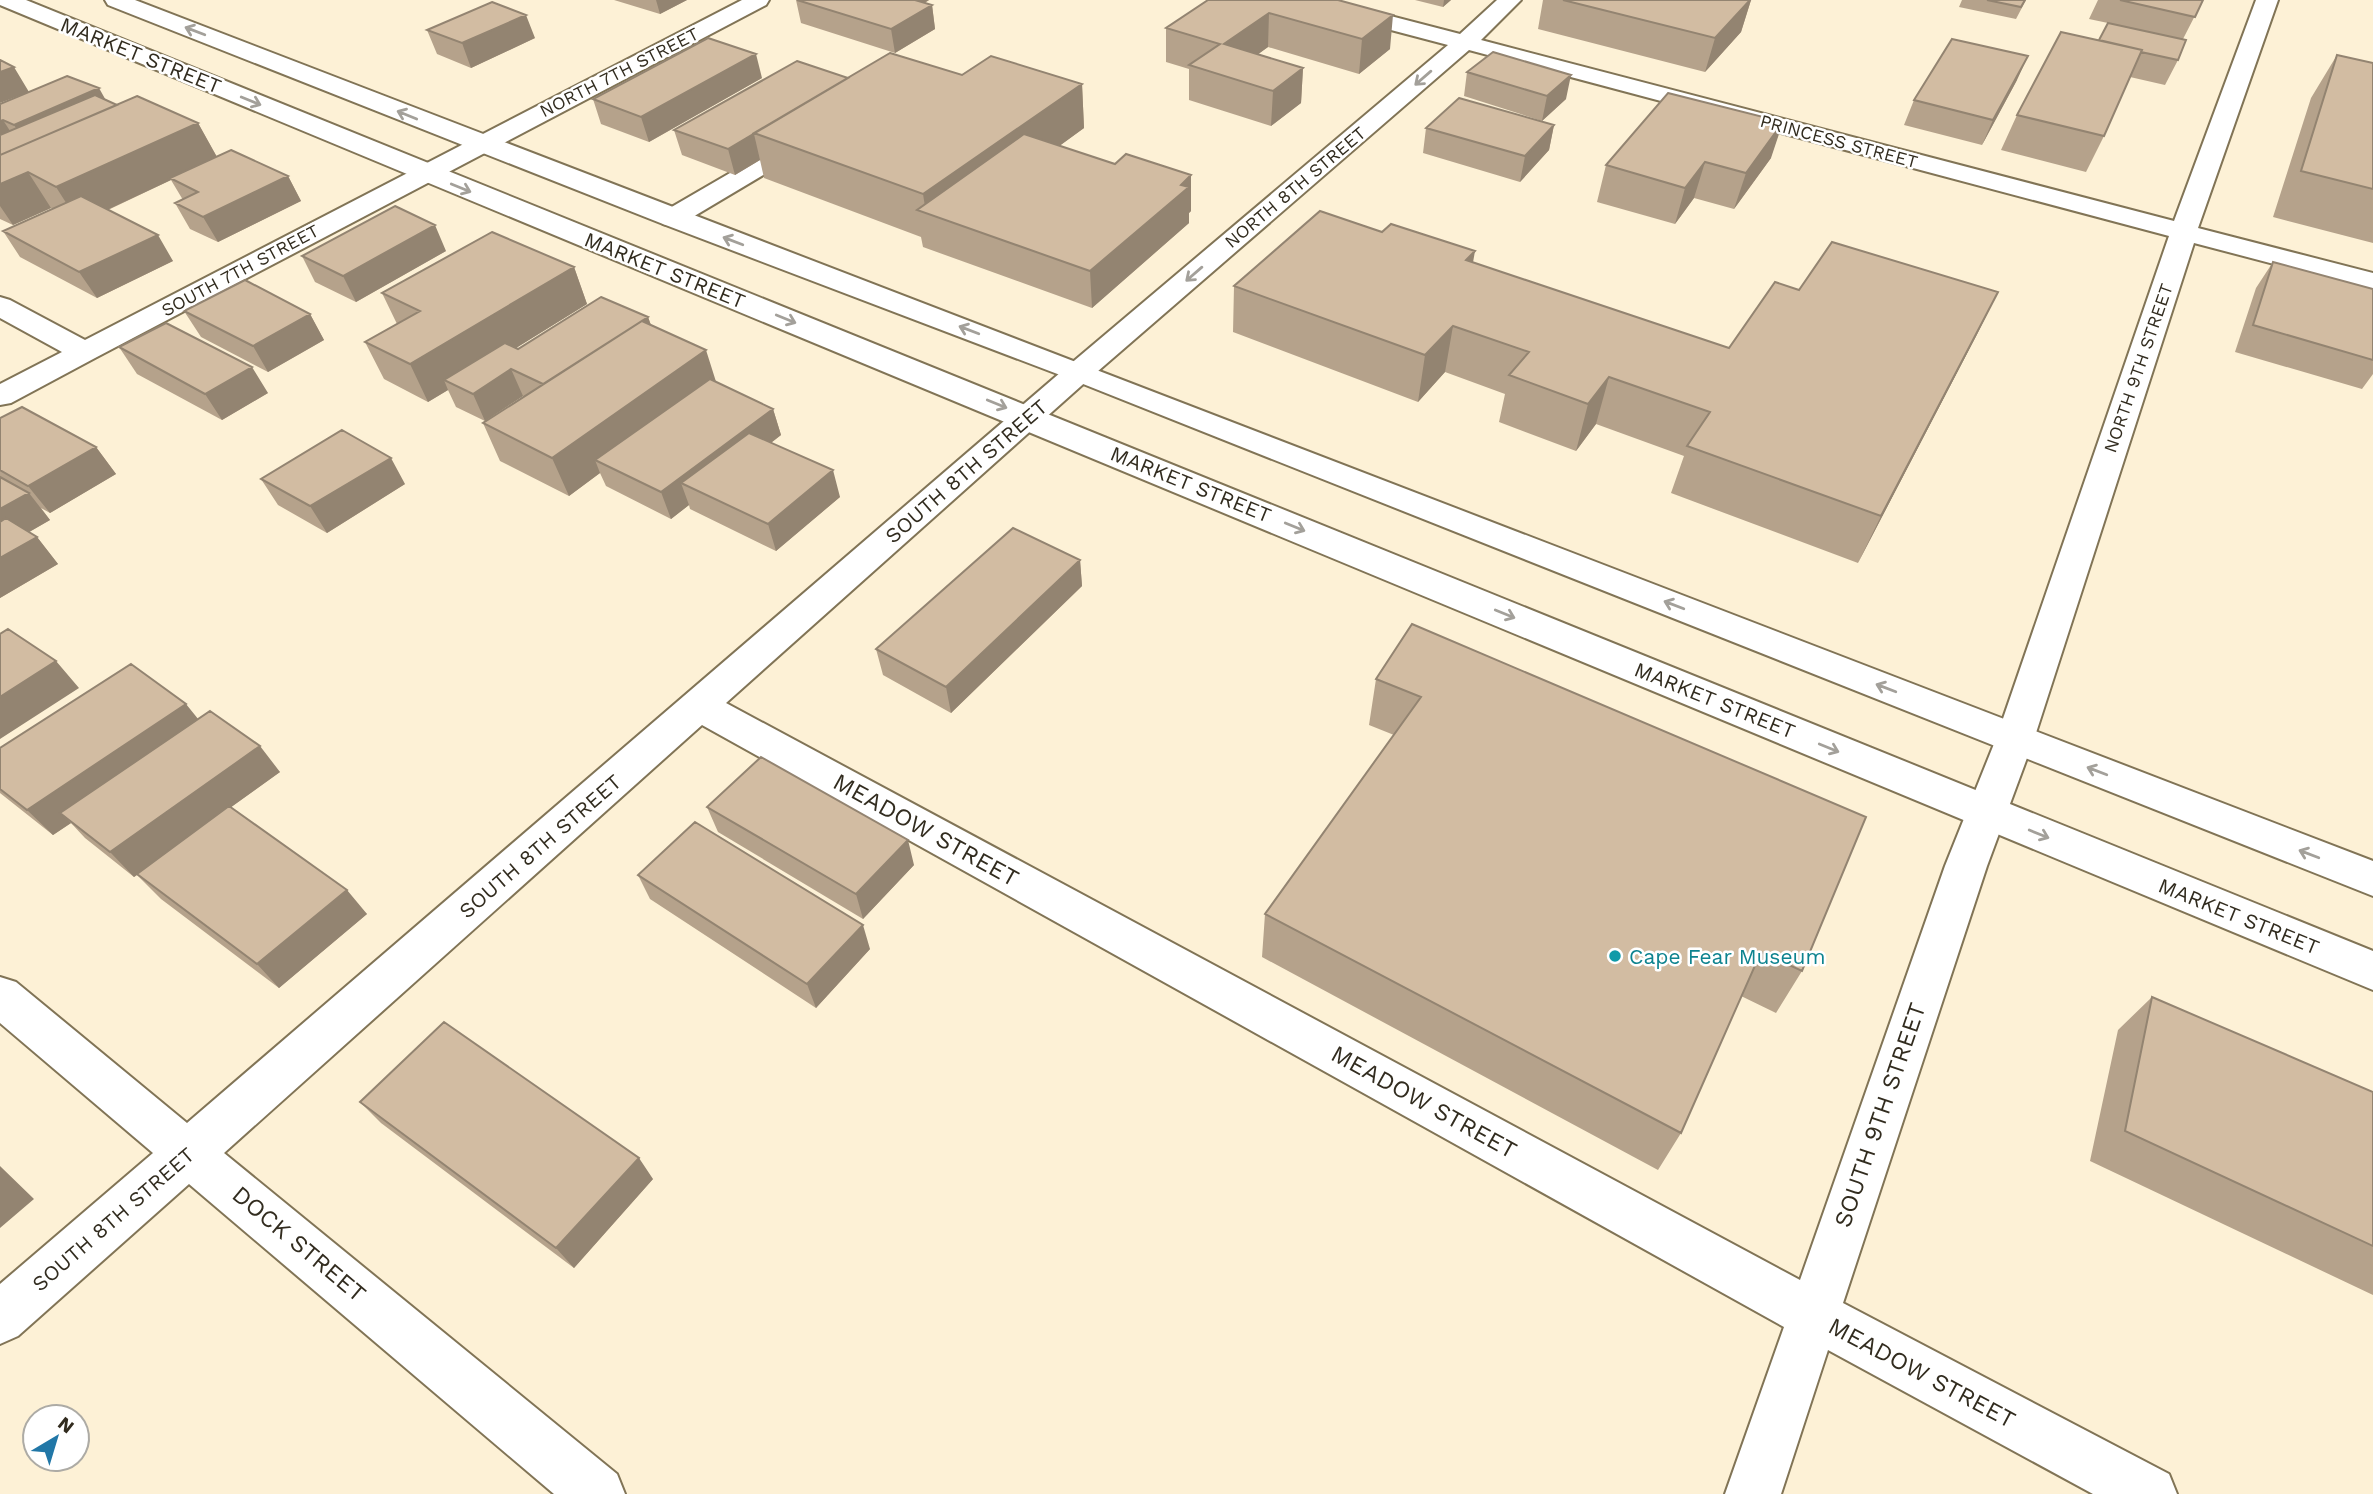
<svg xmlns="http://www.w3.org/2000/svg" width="2373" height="1494" viewBox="0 0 2373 1494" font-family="'Work Sans',sans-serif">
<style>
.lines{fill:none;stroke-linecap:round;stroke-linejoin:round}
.minor-casing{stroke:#817456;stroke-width:4}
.major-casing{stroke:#817456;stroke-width:4}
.minor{fill:#fff;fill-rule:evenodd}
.major{fill:#fff;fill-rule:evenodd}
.wall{fill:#b5a28b}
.shaded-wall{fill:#938471}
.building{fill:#d2bca2;stroke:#938471;stroke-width:2}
.oneway{stroke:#a3a09a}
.culture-dot{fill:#0f9aa8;stroke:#fff;stroke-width:2.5}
.labels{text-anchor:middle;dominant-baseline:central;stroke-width:5;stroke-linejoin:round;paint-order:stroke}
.far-street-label{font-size:18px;fill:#322c1f;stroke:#fff}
.street-label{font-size:21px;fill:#322c1f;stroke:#fff}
.culture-label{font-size:21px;fill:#0d838f;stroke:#fff;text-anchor:start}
.near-street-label{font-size:24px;fill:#322c1f;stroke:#fff}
</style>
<rect width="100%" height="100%" fill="#fdf1d6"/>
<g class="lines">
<defs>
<path id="minor" d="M742 0H769L766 5 95 358 11 403 0 405V384L62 352 0 318V297L10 300 85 340Z
M1293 0H1329L1460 34 1497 0H1521L1481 40 2174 221 2256 0H2278L2198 228 2373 273V290L2194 243 2034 739 1987 866 1843 1303 2169 1474 2177 1494H2093L1828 1350 1781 1494H1725L1784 1327 702 725 224 1153 617 1474 625 1494H554L189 1184 18 1336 0 1344V1284L153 1153 0 1023V977L16 982 187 1123 1068 366 1448 45 1296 5ZM1469 50 2169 236 1996 739 1945 866 1800 1280 726 703 1090 378Z
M808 131 817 133 820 138 817 143 681 224 672 226 663 224 659 218 663 212 799 133Z"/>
<path id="major" d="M0 0H26L2373 951V990L0 5Z
M105 0H135L2373 861V896L1068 378 663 224 108 5Z"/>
</defs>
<!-- minor casing -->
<use href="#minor" class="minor-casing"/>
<!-- major casing -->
<use href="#major" class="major-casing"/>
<!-- minor -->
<use href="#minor" class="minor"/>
<!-- major -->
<use href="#major" class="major"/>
</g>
<!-- wall -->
<path class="wall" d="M614 0H687L660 14Z
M796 0H929L925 3 932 5 935 29 895 53 801 23Z
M1338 0 1390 49 1359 74 1268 47 1258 54 1303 68 1301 103 1271 126 1189 100V69L1166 62V28Z
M1415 0H1451L1443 7Z
M1543 0H1751L1741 32 1705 72 1538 29Z
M1962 0H2026L2016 19 1959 7Z
M2098 0H2203L2183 39 2178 60 2165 85 2130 77 2104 136 2086 172 2001 150 2017 115 2099 40 2108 23 2089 19Z
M427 30 535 38 471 68 437 54Z
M2337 55 2373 63V243L2273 217 2311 98Z
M1467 72 1566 99 1542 121 1464 96Z
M962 75 1082 84 1084 128 1059 146 1115 164 1191 175V211L1189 213V223L1092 308 923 247 921 237 764 178 760 160 735 175 682 155 674 130 848 78Z
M762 78 649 142 601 124 593 99Z
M2017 80 1982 145 1904 125 1914 100Z
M105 100 117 105 198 123 217 157 288 176 301 201 218 242 190 229 175 203 183 200 171 180 108 210 173 261 97 298 20 257 3 231 53 209 51 208 13 225 0 219V104Z
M1554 125 1549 150 1520 182 1423 153 1426 128Z
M1771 158 1734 209 1694 198 1675 224 1597 202 1606 165Z
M1382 232 1729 348 1799 290 1998 292 1975 338 1858 563 1671 493 1684 456 1596 424 1576 451 1499 422 1505 394 1445 372 1418 402 1233 332 1234 286Z
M446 251 356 302 315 282 302 256Z
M2273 262 2373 289V374L2362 389 2235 352 2256 288Z
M574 267 587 304 516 348 518 349 648 317 651 325 716 382 773 409 781 435 771 443 840 497 776 551 690 509 689 505 671 519 606 486 600 473 569 496 500 461 483 423 524 396H523L485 421 456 407 448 390 428 402 384 379 365 342 397 324 382 293Z
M184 311 310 314 324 340 268 372 201 337Z
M119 347 268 393 222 420 137 374Z
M0 418 96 447 116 474 50 513 41 508 50 520 29 532 37 537 58 564 0 598Z
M261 479 405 484 327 533 278 505Z
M1080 560 1082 586 951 713 883 675 876 649Z
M1412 624 1802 971 1776 1013 1741 996 1681 1133 1658 1170 1262 957 1265 914 1394 735 1369 725 1376 679Z
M198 719 280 772 231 807 367 914 279 988 161 899 137 875 134 877 85 838 71 823 53 835 0 793V748Z
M707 807 914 865 863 919 718 832Z
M638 875 870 949 816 1008 650 899Z
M2152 997 2373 1092V1295L2090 1161 2118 1030Z
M360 1102 653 1179 574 1268 381 1123Z"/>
<!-- shaded-wall -->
<path class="shaded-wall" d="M656 0H687L660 14Z
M917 0H929L918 6Z
M1444 0H1451L1443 7Z
M1750 0H1751L1741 32 1705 72 1715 38Z
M932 5 935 29 895 53 891 29Z
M1269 13 1268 47 1227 77 1224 44Z
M526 15 535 38 471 68 462 43Z
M1393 15 1390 49 1359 74 1362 39Z
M756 54 762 78 649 142 641 117Z
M2028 56 2017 80 1982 145 1993 120Z
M14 67 29 92 0 103V72Z
M1303 68 1301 103 1271 126 1273 91Z
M1571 75 1566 99 1542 121 1547 96Z
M1082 84 1084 128 954 223 926 213 923 194Z
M99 88 113 113 30 150 14 125Z
M3 120 19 145 0 153V121Z
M1783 122 1771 158 1734 209 1746 173Z
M198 123 218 159 170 178 171 180 79 223 56 187Z
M1554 125 1549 150 1520 182 1525 156Z
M754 134 760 160 735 175 728 149Z
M1705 162 1694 198 1675 224 1685 188Z
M28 172 51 208 13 225 0 206V184Z
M1191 175V211L1189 213V223L1092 308 1090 271Z
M288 176 301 201 218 242 203 217Z
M435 225 446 251 356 302 343 276Z
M158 235 173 261 97 298 79 272Z
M1475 251 1467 297 1466 260Z
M574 267 587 304 455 386 444 380 448 390 428 402 410 364Z
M1998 292 1975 338 1858 563 1881 516Z
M310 314 324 340 268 372 253 346Z
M648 317 657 343 545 385Z
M1453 326 1445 372 1418 402 1425 355Z
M706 350 718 388 595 460 600 473 569 496 552 458Z
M252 367 268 393 222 420 205 394Z
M511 369 523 396 485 421 473 394Z
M1609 377 1596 424 1576 451 1588 404Z
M773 409 781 435 704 494 681 483 689 505 671 519 661 492Z
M96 447 116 474 50 513 28 486Z
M391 458 405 484 327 533 310 506Z
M833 470 840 497 776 551 768 524Z
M29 493 50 520 5 546 0 540V509Z
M37 537 58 564 0 598V558Z
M1080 560 1082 586 951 713 946 687Z
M56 661 79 688 0 739V697Z
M186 704 207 730 60 813 71 823 53 835 27 810Z
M260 746 280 772 134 877 110 852Z
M908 840 914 865 863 919 856 894Z
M347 890 367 914 279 988 257 964Z
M863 925 870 949 816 1008 807 984Z
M639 1158 653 1179 574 1268 556 1248Z
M0 1166 34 1199 0 1228Z"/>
<!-- building -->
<path class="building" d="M797 0H915L932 5 891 29Z
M1208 0H1338L1393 15 1362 39 1269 13 1224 44 1303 68 1273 91 1189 65 1220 44 1166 28Z
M1563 0H1750L1715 38Z
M1987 0H2025L2021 7Z
M2120 0H2203L2195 17Z
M492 2 526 15 462 43 427 30Z
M2108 23 2186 40 2178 60 2141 52 2142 50 2099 40Z
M2061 32 2142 50 2104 136 2017 115Z
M708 38 756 54 641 117 593 99Z
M1952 39 2028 56 1993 120 1914 100Z
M1493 52 1571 75 1547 96 1467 72Z
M890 53 962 75 991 56 1082 84 923 194 754 133Z
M2337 55 2373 63V189L2301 171Z
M0 60 14 67 0 72Z
M797 61 848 78 728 149 674 130Z
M67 76 99 88 14 125 3 120 0 121V104Z
M1668 93 1783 122 1746 173 1705 162 1685 188 1606 165Z
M95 95 117 105 0 155V135Z
M137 96 198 123 56 187 28 172 0 184V155Z
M1459 98 1554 125 1525 156 1426 128Z
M1024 134 1115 164 1126 154 1191 175 1181 185 1189 187 1090 271 917 210Z
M231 150 288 176 203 217 175 203 198 192 170 178Z
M81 196 158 235 79 272 3 231Z
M395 206 435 225 343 276 302 256Z
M1320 211 1382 232 1391 224 1475 251 1466 260 1729 348 1775 282 1799 290 1832 242 1998 292 1881 516 1687 446 1710 412 1609 377 1588 404 1509 375 1529 352 1453 326 1425 355 1234 286Z
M492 232 574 267 410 364 365 342 420 311 382 293Z
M2273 262 2373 289V360L2253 325Z
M245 280 310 314 253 346 184 311Z
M601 297 648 317 543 384 511 369 473 394 444 380 505 343 518 349Z
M642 321 706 350 552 458 483 423Z
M166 323 252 367 205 394 119 347Z
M710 379 773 409 661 492 595 460Z
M22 407 96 447 28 486 0 470V418Z
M342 430 391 458 310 506 261 479Z
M749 433 833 470 768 524 681 483Z
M0 477 29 493 0 509Z
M6 518 37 537 0 558V522Z
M1013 528 1080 560 946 687 876 649Z
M1412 624 1866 817 1802 971 1761 952 1681 1133 1265 914 1421 697 1376 679Z
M8 629 56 661 0 697V634Z
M131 664 186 704 27 810 0 789V748Z
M210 711 260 746 110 852 60 813Z
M761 757 908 840 856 894 707 807Z
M229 806 347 890 257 964 137 874Z
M695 822 863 925 807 984 638 875Z
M2152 997 2373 1092V1246L2125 1131Z
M444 1022 639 1158 556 1248 360 1102Z"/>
<!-- one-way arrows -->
<defs><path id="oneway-shaft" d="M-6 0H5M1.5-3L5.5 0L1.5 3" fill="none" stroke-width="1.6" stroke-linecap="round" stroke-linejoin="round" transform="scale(1.75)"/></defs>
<g class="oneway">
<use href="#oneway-shaft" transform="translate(195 31) rotate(-159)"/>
<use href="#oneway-shaft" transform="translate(1423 78) rotate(139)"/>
<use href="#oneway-shaft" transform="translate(251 101) rotate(22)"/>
<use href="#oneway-shaft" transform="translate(407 115) rotate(-158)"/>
<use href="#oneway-shaft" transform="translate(461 188) rotate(22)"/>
<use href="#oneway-shaft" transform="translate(733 241) rotate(-159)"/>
<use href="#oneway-shaft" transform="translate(1194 274) rotate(139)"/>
<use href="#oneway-shaft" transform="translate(786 319) rotate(22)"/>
<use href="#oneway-shaft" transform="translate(969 330) rotate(-159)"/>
<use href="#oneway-shaft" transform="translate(997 404) rotate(22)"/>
<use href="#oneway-shaft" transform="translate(1295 527) rotate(22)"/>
<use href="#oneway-shaft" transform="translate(1674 605) rotate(-159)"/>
<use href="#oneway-shaft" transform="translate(1505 614) rotate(22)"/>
<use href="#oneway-shaft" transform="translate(1886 688) rotate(-159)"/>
<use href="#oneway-shaft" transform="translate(1829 748) rotate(22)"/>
<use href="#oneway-shaft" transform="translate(2097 771) rotate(-159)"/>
<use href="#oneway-shaft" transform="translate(2039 834) rotate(22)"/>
<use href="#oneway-shaft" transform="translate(2309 854) rotate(-159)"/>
</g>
<!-- markers -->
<circle class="culture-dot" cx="1615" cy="956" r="7"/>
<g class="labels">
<!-- far-street labels -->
<g class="far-street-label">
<text transform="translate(619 72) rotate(-27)">NORTH 7TH STREET</text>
<text transform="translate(1839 141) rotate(15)">PRINCESS STREET</text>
<text transform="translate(1295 187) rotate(-40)">NORTH 8TH STREET</text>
<text transform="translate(240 270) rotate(-28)">SOUTH 7TH STREET</text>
<text transform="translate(2138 368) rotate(-71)">NORTH 9TH STREET</text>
</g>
<!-- street labels -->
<g class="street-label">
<text transform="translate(141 55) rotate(22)">MARKET STREET</text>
<text transform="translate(665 270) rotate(22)">MARKET STREET</text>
<text transform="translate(966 471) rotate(-41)">SOUTH 8TH STREET</text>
<text transform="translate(1191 484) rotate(22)">MARKET STREET</text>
<text transform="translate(1715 700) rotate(22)">MARKET STREET</text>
<text transform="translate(540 846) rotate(-41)">SOUTH 8TH STREET</text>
<text transform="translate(2239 916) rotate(22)">MARKET STREET</text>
<text transform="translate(113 1219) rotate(-41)">SOUTH 8TH STREET</text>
</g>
<!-- culture labels -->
<g class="culture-label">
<text x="1629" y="956">Cape Fear Museum</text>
</g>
<!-- near-street labels -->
<g class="near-street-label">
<text transform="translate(926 830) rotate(29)">MEADOW STREET</text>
<text transform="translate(1424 1102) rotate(29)">MEADOW STREET</text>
<text transform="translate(1880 1115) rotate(-71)">SOUTH 9TH STREET</text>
<text transform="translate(299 1244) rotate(40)">DOCK STREET</text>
<text transform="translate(1922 1373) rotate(28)">MEADOW STREET</text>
</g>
</g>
<!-- north arrow -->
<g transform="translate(56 1438) rotate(38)"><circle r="33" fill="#ffffff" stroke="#adaba5" stroke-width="2"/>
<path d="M0-5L12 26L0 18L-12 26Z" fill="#2177a7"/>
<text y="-10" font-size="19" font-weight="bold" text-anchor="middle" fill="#322c1f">N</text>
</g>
</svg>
